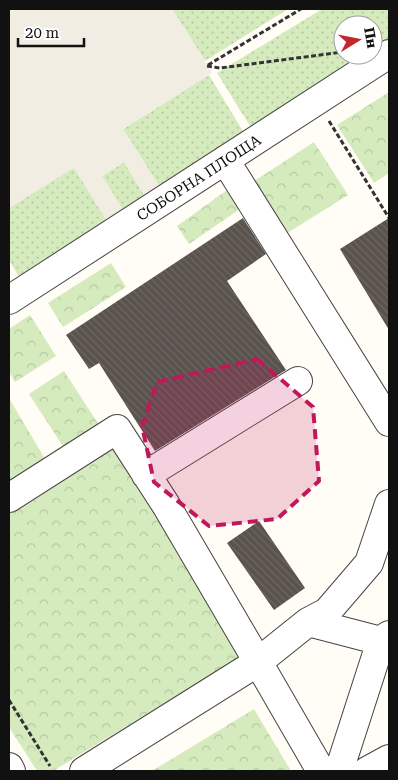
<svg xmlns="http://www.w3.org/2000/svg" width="398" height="780" viewBox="0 0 398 780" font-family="'Roboto Serif',serif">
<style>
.grass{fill:url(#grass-dots);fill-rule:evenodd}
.park{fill:url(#park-crowns)}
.plaza{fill:#f1ede2}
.building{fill:url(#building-back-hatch)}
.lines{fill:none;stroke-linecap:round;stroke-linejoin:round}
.minor-casing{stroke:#444;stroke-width:30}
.path{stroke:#333;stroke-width:3;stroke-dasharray:5 2.5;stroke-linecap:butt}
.minor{stroke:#fff;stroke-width:28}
.marked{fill:#c2185b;fill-opacity:0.2;stroke:#c2185b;stroke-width:4;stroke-dasharray:10 6;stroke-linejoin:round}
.labels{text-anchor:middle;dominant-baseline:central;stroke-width:5;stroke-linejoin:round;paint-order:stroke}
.street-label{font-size:15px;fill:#111;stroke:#fff}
</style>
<defs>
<pattern id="grass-dots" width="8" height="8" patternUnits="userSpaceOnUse" patternTransform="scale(1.25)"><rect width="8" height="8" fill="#d5ebbd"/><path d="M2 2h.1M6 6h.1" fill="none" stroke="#b6c8a1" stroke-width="1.8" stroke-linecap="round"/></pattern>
<pattern id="park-crowns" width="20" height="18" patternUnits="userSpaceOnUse" patternTransform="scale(1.25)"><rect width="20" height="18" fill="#d5ebbd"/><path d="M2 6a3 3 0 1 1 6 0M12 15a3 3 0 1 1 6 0" fill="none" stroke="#b6c8a1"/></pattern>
<pattern id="building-back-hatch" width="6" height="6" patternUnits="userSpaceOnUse" patternTransform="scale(1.25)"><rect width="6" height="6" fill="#5a524d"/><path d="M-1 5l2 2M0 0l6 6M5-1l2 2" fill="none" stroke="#6d6662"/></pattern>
</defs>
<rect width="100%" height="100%" fill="#fffdf5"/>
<!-- grass -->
<path class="grass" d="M172 9H288L205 61Z
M322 9H389V47L253 131 217 73ZM343 25H373V55H343Z
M209 75 244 133 159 186 123 129Z
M124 162 146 198 124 212 102 176Z
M74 167 107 221 19 277 9 260V208Z"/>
<!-- park -->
<path class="park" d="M389 92V173L374 183 337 125Z
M314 142 348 195 286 234 253 182Z
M227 190 240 209 189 244 177 226Z
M111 263 126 287 63 327 48 303Z
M30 315 56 356 15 382 9 372V329Z
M64 371 99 425 64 448 29 394Z
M9 398 48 464 9 488Z
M110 443 243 655 53 771H37L9 727V509Z
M254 709 291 771H152Z"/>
<!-- plaza -->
<path class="plaza" d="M9 9H172L212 73 123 129 167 199 146 198 124 162 102 176 131 222 107 221 74 168 9 208Z"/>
<!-- building -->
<path class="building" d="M243 218 266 254 227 281 286 370 155 451 99 363 89 369 66 335Z
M389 218V330L340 249Z
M259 521 305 588 274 610 227 543Z"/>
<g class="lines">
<defs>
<path id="minor" d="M225 160 389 422
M9 300 389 54
M146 475 298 381
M9 498 117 429 166 505 258 662 308 622 327 612 369 563 389 504
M308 622 381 641
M9 767 11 771
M84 771 258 662 321 771
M339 771 381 641 389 635
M367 771 389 759"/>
</defs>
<!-- minor casing -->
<use href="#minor" class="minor-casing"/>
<!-- path -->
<path class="path" d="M208 65 301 9
M207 66 220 68 343 52
M329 121 389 218
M9 700 50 766"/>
<!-- minor -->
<use href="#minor" class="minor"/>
</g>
<!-- marked area -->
<path class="marked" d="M257 359 313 407 319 481 277 519 209 526 154 482 142 426 157 382Z"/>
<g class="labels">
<!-- street labels -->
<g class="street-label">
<text transform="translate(199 178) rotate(-33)">СОБОРНА ПЛОЩА</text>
</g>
</g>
<!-- border -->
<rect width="398" height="780" fill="none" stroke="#111111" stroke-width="20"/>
<!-- north arrow -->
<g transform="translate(358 40) rotate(80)"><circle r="24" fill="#ffffff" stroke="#a0a0a0"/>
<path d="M0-4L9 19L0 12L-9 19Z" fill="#c4262e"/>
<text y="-8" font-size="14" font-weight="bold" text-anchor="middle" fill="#111111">Пн</text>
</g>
<!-- scale -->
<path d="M18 38v8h66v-8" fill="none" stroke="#111111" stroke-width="2.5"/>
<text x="25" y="38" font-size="15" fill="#111111" stroke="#ffffff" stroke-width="4" paint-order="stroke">20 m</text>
</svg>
